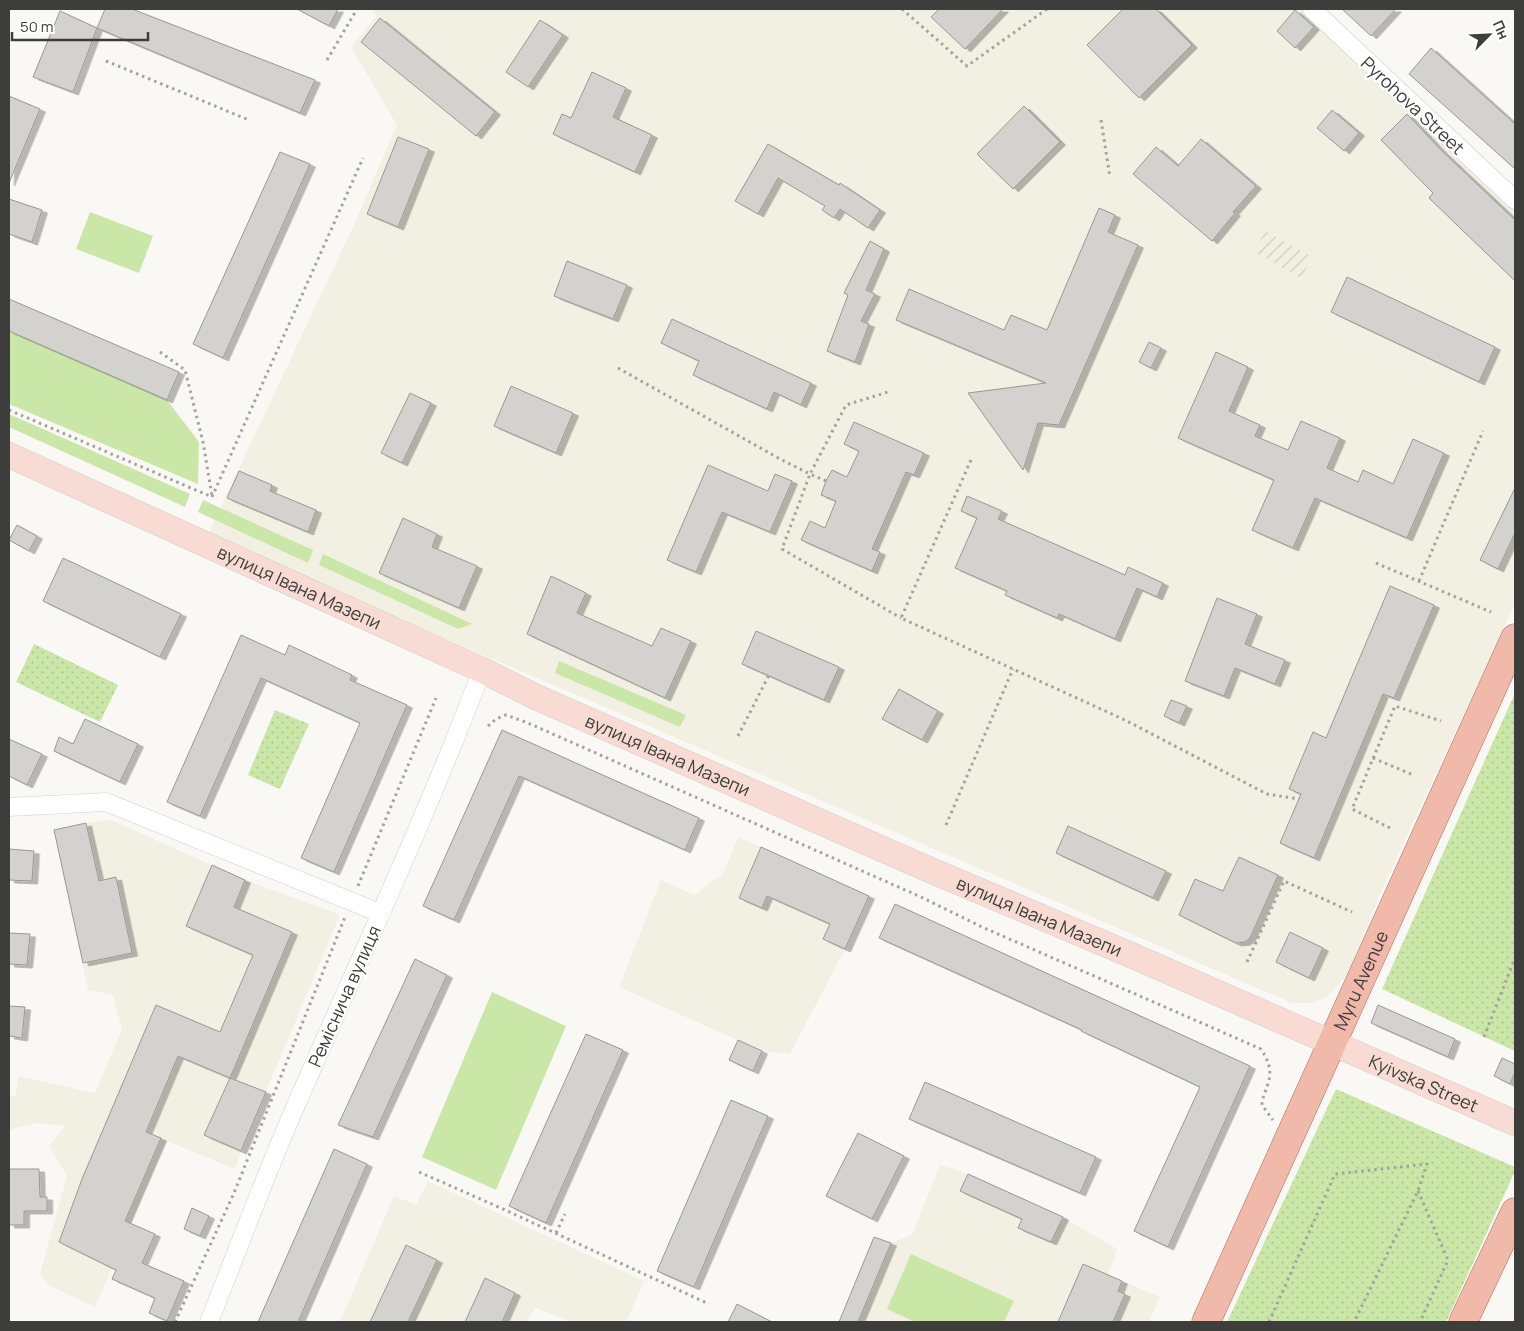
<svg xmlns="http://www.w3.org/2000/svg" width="1524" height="1331" viewBox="0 0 1524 1331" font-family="Manrope,sans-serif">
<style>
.built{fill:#f2efe3}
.industrial{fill:url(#industrial-furrows)}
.grass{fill:#cae7a8}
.park{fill:url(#park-dots)}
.building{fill:#d4d2ce;stroke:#999894;filter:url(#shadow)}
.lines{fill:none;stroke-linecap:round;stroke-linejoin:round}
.minor-casing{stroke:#d0cfcb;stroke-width:19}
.secondary-casing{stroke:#d0cfcb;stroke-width:26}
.primary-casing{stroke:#ac705d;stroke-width:29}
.path{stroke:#a3a29f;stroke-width:3;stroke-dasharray:2.5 4;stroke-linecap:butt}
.minor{stroke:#fff;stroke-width:18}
.secondary{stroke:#f8dcd4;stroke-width:25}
.primary{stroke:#f1b9a9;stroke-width:28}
.labels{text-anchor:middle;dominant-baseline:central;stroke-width:4.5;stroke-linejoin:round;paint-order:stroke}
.street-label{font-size:18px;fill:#3d3d3b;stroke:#fff}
</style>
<defs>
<pattern id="industrial-furrows" width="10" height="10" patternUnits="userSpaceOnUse" patternTransform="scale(1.25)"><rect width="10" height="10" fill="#f2efe3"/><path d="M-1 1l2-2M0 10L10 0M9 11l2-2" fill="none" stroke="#d0cec4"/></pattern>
<pattern id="park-dots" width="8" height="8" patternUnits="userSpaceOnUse" patternTransform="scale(1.25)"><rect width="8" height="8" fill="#cae7a8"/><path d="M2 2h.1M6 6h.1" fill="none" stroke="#aec792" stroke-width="1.8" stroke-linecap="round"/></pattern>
<filter id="shadow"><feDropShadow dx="5.5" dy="3" stdDeviation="0" flood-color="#0004"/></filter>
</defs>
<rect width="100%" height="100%" fill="#f9f8f4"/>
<!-- built -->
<path class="built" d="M373 9H1304L1515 205V603L1382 890 1347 975 1327 997 1312 1003H1292L207 536 353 227 397 125 351 47 376 17Z
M111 820 245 880 340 915 241 1151 235 1169 167 1141 95 1307 50 1286 40 1274 67 1176 49 1146 65 1126 35 1123 9 1130V1095L16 1096 18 1076 95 1093 122 1029 113 995 88 990 54 830 86 823Z
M738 837 869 896 845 949 790 1054 762 1051 619 987 661 880 694 895 723 874Z
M940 1165 968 1174 1063 1217 1117 1249 1108 1275 1160 1297 1149 1322H858L891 1243 912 1235Z
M428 1181 644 1281 626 1322H573L536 1308 526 1322H340L394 1196 416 1205Z"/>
<!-- industrial -->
<path class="industrial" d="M1265 231 1313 257 1301 278 1254 252Z"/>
<!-- grass -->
<path class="grass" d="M90 212 153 236 139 273 76 249Z
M9 331 167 400 199 442 198 484 9 404Z
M9 414 190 494 185 507 9 427Z
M203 500 313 550 308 563 198 512Z
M323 554 472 624 458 629 319 565Z
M559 661 686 715 680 727 555 673Z
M492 992 566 1026 496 1190 422 1157Z
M911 1254 1014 1301 1004 1322H915L887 1309Z"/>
<!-- park -->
<path class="park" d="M34 644 118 685 100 722 16 682Z
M1515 693V1051L1382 989Z
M275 710 309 724 280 789 248 775Z
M1336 1089 1515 1167V1171L1446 1322H1227Z"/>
<!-- building -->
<path class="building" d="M105 9H132L315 80 300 113 97 28Z
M297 9H338L329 26Z
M939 9H1003L965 49 931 17Z
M1123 9H1156L1192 45 1139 98 1087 45Z
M1342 9H1396L1371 36Z
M1295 10 1314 27 1295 48 1277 31Z
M60 11 97 28 73 92 33 77Z
M380 18 495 112 476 136 361 42Z
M540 20 563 35 528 87 506 72Z
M1431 48 1515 124V169L1409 74Z
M592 72 626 88 613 117 652 135 635 172 553 134 562 114 571 118Z
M9 96 40 109 9 183Z
M1024 106 1060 142 1013 189 977 154Z
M1332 110 1359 133 1344 151 1317 128Z
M1407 114 1442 151 1515 220V281L1429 198 1433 193 1381 140Z
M398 137 429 149 398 227 367 214Z
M1201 139 1256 186 1233 212 1235 213 1212 241 1133 174 1156 147 1178 166Z
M768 144 839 185 840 183 880 210 868 228 840 209 834 218 822 210 825 206 778 178 758 214 735 201Z
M280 152 310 164 223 358 193 344Z
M9 199 42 210 32 242 9 234Z
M1099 208 1115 215 1108 232 1138 245 1059 425 1038 423 1023 470 968 393 1046 383 896 320 909 289 1004 330 1011 315 1047 330Z
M870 241 884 249 866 290 875 294 861 321 869 324 855 362 827 351 848 295 844 293Z
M567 261 627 285 613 319 554 296Z
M1347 277 1495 347 1479 382 1331 312Z
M9 299 179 372 167 400 9 331Z
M672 319 811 383 801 405 774 392 767 409 693 375 699 361 661 343Z
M1149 342 1161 348 1151 368 1139 362Z
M1216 352 1248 367 1229 411 1260 425 1255 436 1288 450 1301 421 1340 438 1327 468 1358 482 1363 470 1393 484 1413 439 1444 453 1407 538 1315 498 1293 548 1252 530 1274 480 1178 438Z
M511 386 573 413 556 453 494 426Z
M410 393 431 403 402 463 381 453Z
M854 422 924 453 914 475 906 472 872 549 880 552 872 571 801 540 810 521 825 528 836 501 821 495 826 481 832 470 847 477 859 451 844 444Z
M708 465 768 491 775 474 792 481 770 532 722 512 696 572 667 560Z
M239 471 272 485 270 491 316 510 308 532 227 498Z
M1515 488V533L1498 569 1480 560Z
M967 496 1002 511 998 519 1125 575 1128 567 1163 583 1157 597 1137 588 1115 639 1059 614 1057 618 1005 595 1007 591 955 568 977 518 961 511Z
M403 518 437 534 432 547 477 566 459 608 379 573Z
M17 525 37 536 29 551 9 540Z
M63 558 181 614 160 657 43 601Z
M551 576 586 593 577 613 652 646 661 628 691 641 665 698 527 634Z
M1390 586 1434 605 1394 698 1383 694 1314 858 1280 843 1301 794 1289 789 1313 732 1326 738Z
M1217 598 1257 614 1245 644 1285 660 1275 684 1235 668 1224 696 1185 681Z
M756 631 839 667 824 700 742 664Z
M241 635 285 655 289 645 352 675 350 680 407 705 334 872 301 858 360 723 261 678 200 816 167 802Z
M899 689 938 711 922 740 882 719Z
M1171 700 1187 706 1179 723 1164 716Z
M85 719 138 744 120 782 54 751 59 737 73 744Z
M502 730 699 818 685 850 519 776 454 920 423 906Z
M9 739 42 754 27 785 9 776Z
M86 823 99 881 116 877 132 953 83 963 54 830Z
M1068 826 1166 871 1153 898 1056 853Z
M761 847 869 896 845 949 823 939 830 924 767 896 762 908 739 898Z
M9 849 34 851 32 881 9 880Z
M1239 857 1278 875 1250 938 1245 942 1236 943 1179 915 1195 879 1223 891Z
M212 865 245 880 234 907 292 932 230 1078 178 1056 146 1132 161 1138 125 1221 155 1234 142 1263 184 1281 167 1321 149 1313 155 1298 112 1279 116 1270 59 1242 82 1179 156 1005 220 1032 253 955 186 926Z
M895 904 1250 1066 1168 1247 1134 1231 1200 1087 1081 1031 1082 1030 879 938Z
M1290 932 1323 948 1309 978 1276 962Z
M9 933 30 934 27 965 9 964Z
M415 959 447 975 373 1137 338 1125Z
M1378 1005 1455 1039 1448 1057 1371 1023Z
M9 1006 25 1007 22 1038 9 1036Z
M586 1034 623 1050 546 1223 509 1206Z
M738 1040 762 1051 753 1071 729 1060Z
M1502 1058 1515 1064V1072L1510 1084 1494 1076Z
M230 1078 266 1092 241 1151 204 1135Z
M925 1082 1096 1157 1080 1193 909 1119Z
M731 1100 768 1116 694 1287 657 1271Z
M858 1133 904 1156 872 1219 826 1196Z
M334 1149 367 1164 298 1322H258Z
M9 1169H39L40 1197H47V1211H24V1225H9Z
M968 1174 1063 1217 1051 1242 1018 1228 1022 1219 960 1191Z
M192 1208 209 1216 200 1236 184 1229Z
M874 1237 891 1243 858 1322H839Z
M406 1245 437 1260 415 1307 408 1322H370Z
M1083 1264 1122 1281 1118 1291 1125 1294 1113 1322H1058Z
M485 1278 515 1293 502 1322H465Z
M737 1304 772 1322H728Z"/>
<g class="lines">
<defs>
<path id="minor" d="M1312 9 1515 200
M9 807 106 802 380 913
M209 1322C237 1252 263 1181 293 1112 357 965 425 820 482 670"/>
<g id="secondary">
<path id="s1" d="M9 455 482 670 536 697 930 870 1124 952 1515 1123"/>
</g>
<g id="primary">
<path id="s2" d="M1206 1322 1515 638"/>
<path d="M1463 1322 1515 1212"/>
</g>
</defs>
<!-- minor casing -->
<use href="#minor" class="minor-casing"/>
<!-- secondary casing -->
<use href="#secondary" class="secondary-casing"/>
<!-- primary casing -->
<use href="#primary" class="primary-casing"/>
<!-- path -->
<path class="path" d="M902 9 967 66 1047 9
M327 60 357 9
M106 61 249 120
M1101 120 1110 177
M160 352 185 370 203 442 212 496
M618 368 780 459 810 474 846 405 888 392
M9 410 212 497
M971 460 901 618 1125 720 1267 794 1299 799
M826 481 810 474 782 549 901 618
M212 497 363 158
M1376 563 1491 612
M1419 581 1483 431
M488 726 496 719 506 715 528 723 921 897 982 927 1261 1049C1275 1071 1270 1078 1262 1101V1105L1273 1120
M738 736 769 675
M1373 758 1413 775
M946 825 1013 669
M1390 828 1352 809 1395 706 1441 721
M358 886 436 698
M1247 962 1284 881 1352 912
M1484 1037 1515 958
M419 1172 503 1209 709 1304
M1418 1191 1448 1260 1420 1322
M556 1233 565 1214
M175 1322 234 1193 345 917
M1269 1322 1335 1174 1427 1164 1418 1191 1354 1322"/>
<!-- minor -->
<use href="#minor" class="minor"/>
<!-- secondary -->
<use href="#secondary" class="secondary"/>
<!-- primary -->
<use href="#primary" class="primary"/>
</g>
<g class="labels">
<!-- street labels -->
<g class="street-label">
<text transform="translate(1413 105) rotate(43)">Pyrohova Street</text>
<text stroke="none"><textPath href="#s1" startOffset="319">вулиця Івана Мазепи</textPath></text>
<text stroke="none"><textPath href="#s1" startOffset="724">вулиця Івана Мазепи</textPath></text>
<text stroke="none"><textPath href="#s1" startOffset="1129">вулиця Івана Мазепи</textPath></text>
<text stroke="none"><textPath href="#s2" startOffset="375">Myru Avenue</textPath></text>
<text transform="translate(344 996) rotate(-66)">Реміснича вулиця</text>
<text stroke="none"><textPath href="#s1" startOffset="1548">Kyivska Street</textPath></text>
</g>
</g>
<!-- border -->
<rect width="1524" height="1331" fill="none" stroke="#3d3d3b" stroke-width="20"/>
<!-- north arrow -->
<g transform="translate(1489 35) rotate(66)" stroke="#ffffff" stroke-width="4" paint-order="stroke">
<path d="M0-4L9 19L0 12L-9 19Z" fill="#3d3d3b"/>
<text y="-8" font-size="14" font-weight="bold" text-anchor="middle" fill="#3d3d3b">Пн</text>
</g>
<!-- scale -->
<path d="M12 32v8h136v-8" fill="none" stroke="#3d3d3b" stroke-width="2.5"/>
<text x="20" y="32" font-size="15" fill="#3d3d3b" stroke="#ffffff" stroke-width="4" paint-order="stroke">50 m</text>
</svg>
